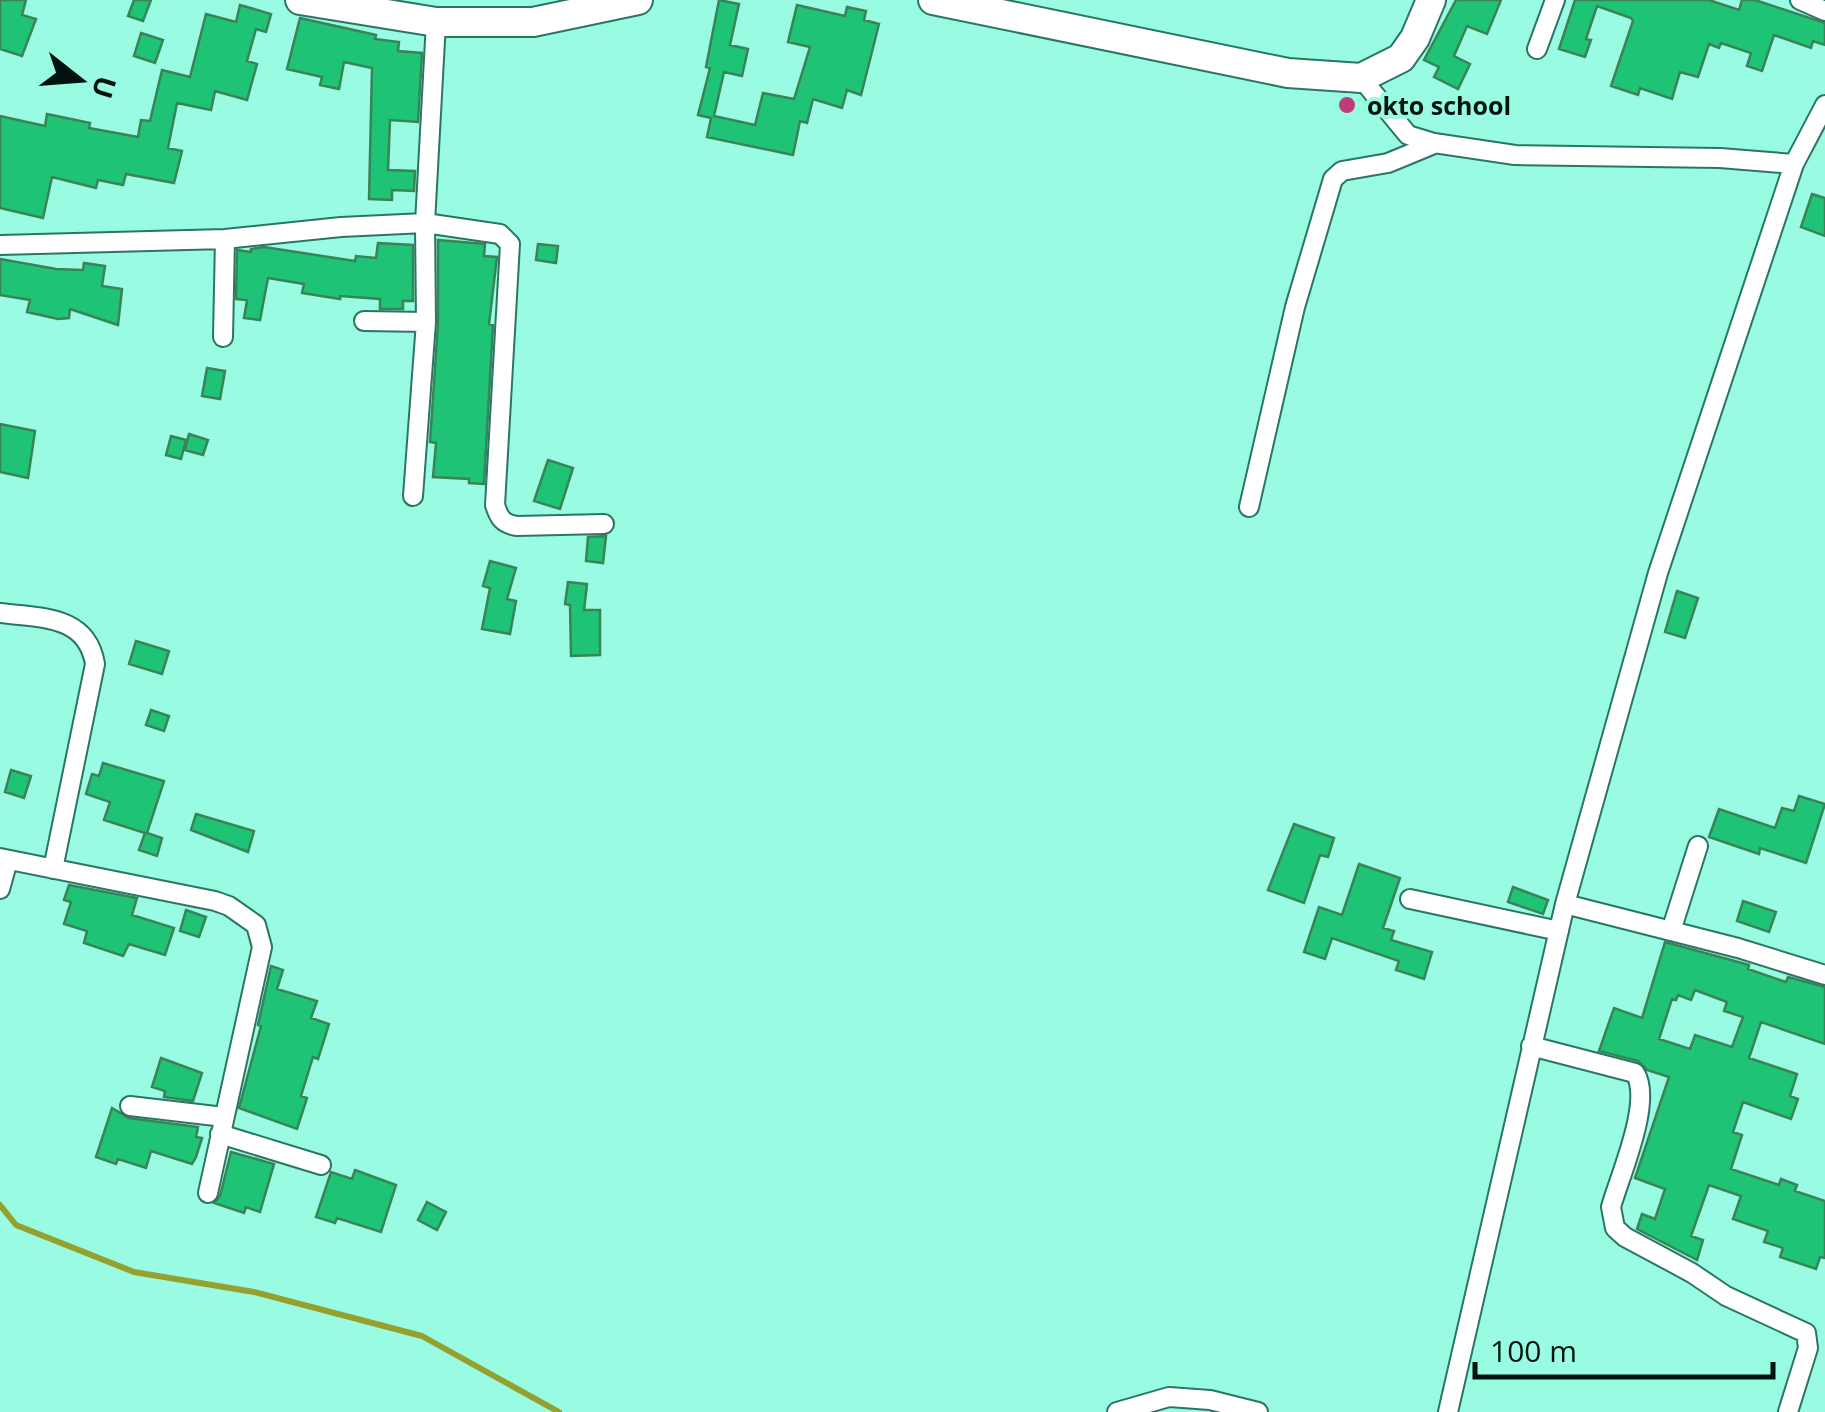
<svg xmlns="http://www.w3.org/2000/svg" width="1825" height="1412" viewBox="0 0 1825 1412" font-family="'Open Sans',sans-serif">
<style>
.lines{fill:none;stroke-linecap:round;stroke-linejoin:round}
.stream{stroke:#95a12f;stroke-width:6}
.building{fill:#1fc375;stroke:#3a8358;stroke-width:2.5;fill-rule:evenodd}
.minor-casing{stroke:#2a7665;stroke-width:22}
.secondary-casing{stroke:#2a7665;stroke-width:32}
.minor{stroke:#fff;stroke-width:18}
.secondary{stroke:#fff;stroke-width:28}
.poi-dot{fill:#c13b7a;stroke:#99fbe1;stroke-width:4}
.labels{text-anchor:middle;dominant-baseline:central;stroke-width:8;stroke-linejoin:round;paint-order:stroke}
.poi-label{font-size:25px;font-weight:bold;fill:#01130e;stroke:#99fbe1;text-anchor:start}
</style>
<rect width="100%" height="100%" fill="#99fbe1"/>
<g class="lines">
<!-- stream -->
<path class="stream" d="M0 1205 16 1225 134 1272 254 1292 422 1336 559 1412"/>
</g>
<!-- building -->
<path class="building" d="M0 0H26L22 15 36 19 22 56 0 49Z
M134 0H151L143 21 128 16Z
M719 0 739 4 730 45 748 49 742 76 724 72 714 116 755 125 763 93 794 99 810 47 788 42 797 5 845 16 847 7 866 11 864 20 879 24 861 95 847 90 842 108 813 99 807 123 800 121 793 155 707 137 711 118 698 115 710 68 706 67Z
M1456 0H1501L1487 34 1467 26 1454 56 1470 64 1458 89 1434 77 1439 67 1424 60Z
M1575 0H1709L1739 10 1742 0H1755L1825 23V45L1813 41 1811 48 1774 35 1762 71 1747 66 1751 53 1721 43 1719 48 1709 44 1698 77 1680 72 1672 99 1640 88 1638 95 1611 86 1633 21 1631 18 1597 6 1586 39 1591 40 1585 57 1559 49Z
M240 5 271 14 266 32 256 29 247 61 257 64 247 100 215 91 211 110 177 103 168 148 182 151 174 183 126 174 123 185 98 180 96 188 52 177 43 218 0 208V116L45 126 47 114 90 123 89 128 138 137 141 120 150 121 162 70 190 77 206 14 236 22Z
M300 18 376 35 375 39 399 42 398 51 422 53 418 122 390 120 388 170 415 171 414 191 392 190V200L369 199 372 68 344 62 339 89 320 85 322 77 287 69Z
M141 33 163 40 155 63 134 56Z
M1812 194 1825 198V236L1801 227Z
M438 240 485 244 484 256 497 257 489 324 493 325 484 484 469 483V479L433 477 436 443 430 442 438 323Z
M378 243 413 245V301H403V309H380V299L340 296V299L302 293 304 284 268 278 260 320 244 318 247 300 236 299 237 250 251 252V249L264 247 355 261 356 256 376 258Z
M538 244 558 246 556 263 536 260Z
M0 259 56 269 83 270 84 263 105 266 102 286 122 289 118 325 70 309 69 318 58 319 27 312 30 300 0 295Z
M207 368 225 371 220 399 202 396Z
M0 424 35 431 28 478 0 472Z
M189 434 208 440 203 455 185 450Z
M171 436 186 440 181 459 166 455Z
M548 460 573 468 560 509 534 501Z
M606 536 603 563 586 561 588 537Z
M490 561 516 568 507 599 516 601 510 634 482 629 490 588 483 586Z
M568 582 587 584 584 610H600V655L571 656 570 605 565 604Z
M1677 591 1698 598 1685 638 1665 632Z
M136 641 169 651 162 674 129 664Z
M151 710 169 716 164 731 146 725Z
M103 763 164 781 147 833 162 838 157 856 139 850 145 833 104 820 110 802 86 794 92 774 99 776Z
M11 770 31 776 24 798 5 792Z
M1799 796 1825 804 1806 863 1760 848 1759 854 1709 837 1719 809 1775 828 1782 808 1794 811Z
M196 814 254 831 248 852 191 830Z
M1294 824 1334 838 1328 857 1320 855 1304 903 1268 890Z
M1359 864 1400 878 1383 928 1394 931 1391 940 1432 952 1424 979 1396 970 1399 961 1332 938 1325 959 1304 952 1319 907 1342 915Z
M69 885 137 898 132 915 174 928 165 955 129 944 123 956 84 943 87 931 64 924 71 902 64 900Z
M1513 887 1548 900 1543 914 1508 902Z
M1743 901 1776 912 1769 932 1737 921Z
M186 910 206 917 199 937 180 931Z
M1665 942 1749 965 1748 969 1786 982 1788 977 1825 987V1044L1761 1022 1749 1058 1797 1074 1790 1096 1798 1099 1791 1119 1743 1102 1733 1132 1742 1135 1731 1169 1779 1185 1781 1179 1797 1185 1795 1191 1825 1201V1258L1820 1257 1816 1269 1780 1257 1783 1248 1764 1242 1768 1231 1733 1219 1741 1196 1709 1185 1691 1236 1703 1240 1697 1260 1637 1229 1642 1214 1655 1219 1665 1189 1635 1178 1669 1077 1647 1070 1638 1061 1599 1051 1614 1008 1642 1018ZM1695 990 1727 1002 1724 1011 1743 1017 1732 1047 1695 1035 1690 1049 1659 1039 1672 999 1676 1000 1678 995 1691 1000Z
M271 966 283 970 277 989 317 1001 311 1018 329 1024 318 1059 313 1057 301 1096 307 1098 297 1129 239 1108 261 1026 258 1025Z
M161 1058 202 1073 193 1101 164 1097 165 1091 152 1087Z
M112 1108 129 1118 198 1127 196 1137 202 1138 196 1157 192 1164 151 1151 146 1168 118 1159 116 1164 96 1157Z
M231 1152 274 1164 260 1212 246 1207 244 1213 214 1203 220 1196Z
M355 1170 396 1185 381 1232 337 1218 335 1223 316 1217 331 1172 352 1179Z
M427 1202 446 1212 437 1230 418 1220Z"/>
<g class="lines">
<defs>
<path id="minor" d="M1800 0 1825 11
M1537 49 1555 0
M1361 78 1408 135 1434 143 1515 155 1720 158 1794 164 1825 105
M0 245 225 239 341 227 425 223 436 22
M364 321 426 322
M223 337 225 239
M413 496 426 322 425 223 500 234 510 244 495 505C499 518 503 524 517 526L604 524
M1249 507 1295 307 1333 179 1342 171 1388 163 1434 144
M0 613C41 618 87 615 95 664L53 869
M0 858 215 901 229 906 256 925 262 947 208 1193
M0 889 8 860
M1410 899 1559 931
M1565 904 1738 948 1825 975
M1671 931 1698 846
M1531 1046 1635 1073C1653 1101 1620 1175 1611 1207L1615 1228 1625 1237 1692 1273 1726 1296 1806 1333 1808 1348 1788 1412
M130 1106 224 1117
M220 1134 321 1165
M1117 1412 1169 1397 1210 1400 1258 1412
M1448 1412 1565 904 1658 573 1794 164"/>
<path id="secondary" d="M300 0 436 22H533L638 0
M933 0 1288 73 1361 78 1401 58 1415 38 1431 0"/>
</defs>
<!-- minor casing -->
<use href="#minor" class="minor-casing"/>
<!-- secondary casing -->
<use href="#secondary" class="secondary-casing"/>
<!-- minor -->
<use href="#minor" class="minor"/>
<!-- secondary -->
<use href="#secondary" class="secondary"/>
</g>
<!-- markers -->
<circle class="poi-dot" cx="1347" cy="105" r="10"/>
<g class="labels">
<!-- poi labels -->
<g class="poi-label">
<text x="1367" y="105">okto school</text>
</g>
</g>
<!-- north arrow -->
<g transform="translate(80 80) rotate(107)" stroke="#99fbe1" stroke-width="8" paint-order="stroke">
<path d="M0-8L18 38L0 25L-18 38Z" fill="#01130e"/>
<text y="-15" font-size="28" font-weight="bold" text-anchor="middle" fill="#01130e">U</text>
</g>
<!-- scale -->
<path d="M1475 1362v15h298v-15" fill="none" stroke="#01130e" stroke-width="5"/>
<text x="1490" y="1362" font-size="30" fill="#01130e" stroke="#99fbe1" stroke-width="8" paint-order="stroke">100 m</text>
</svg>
